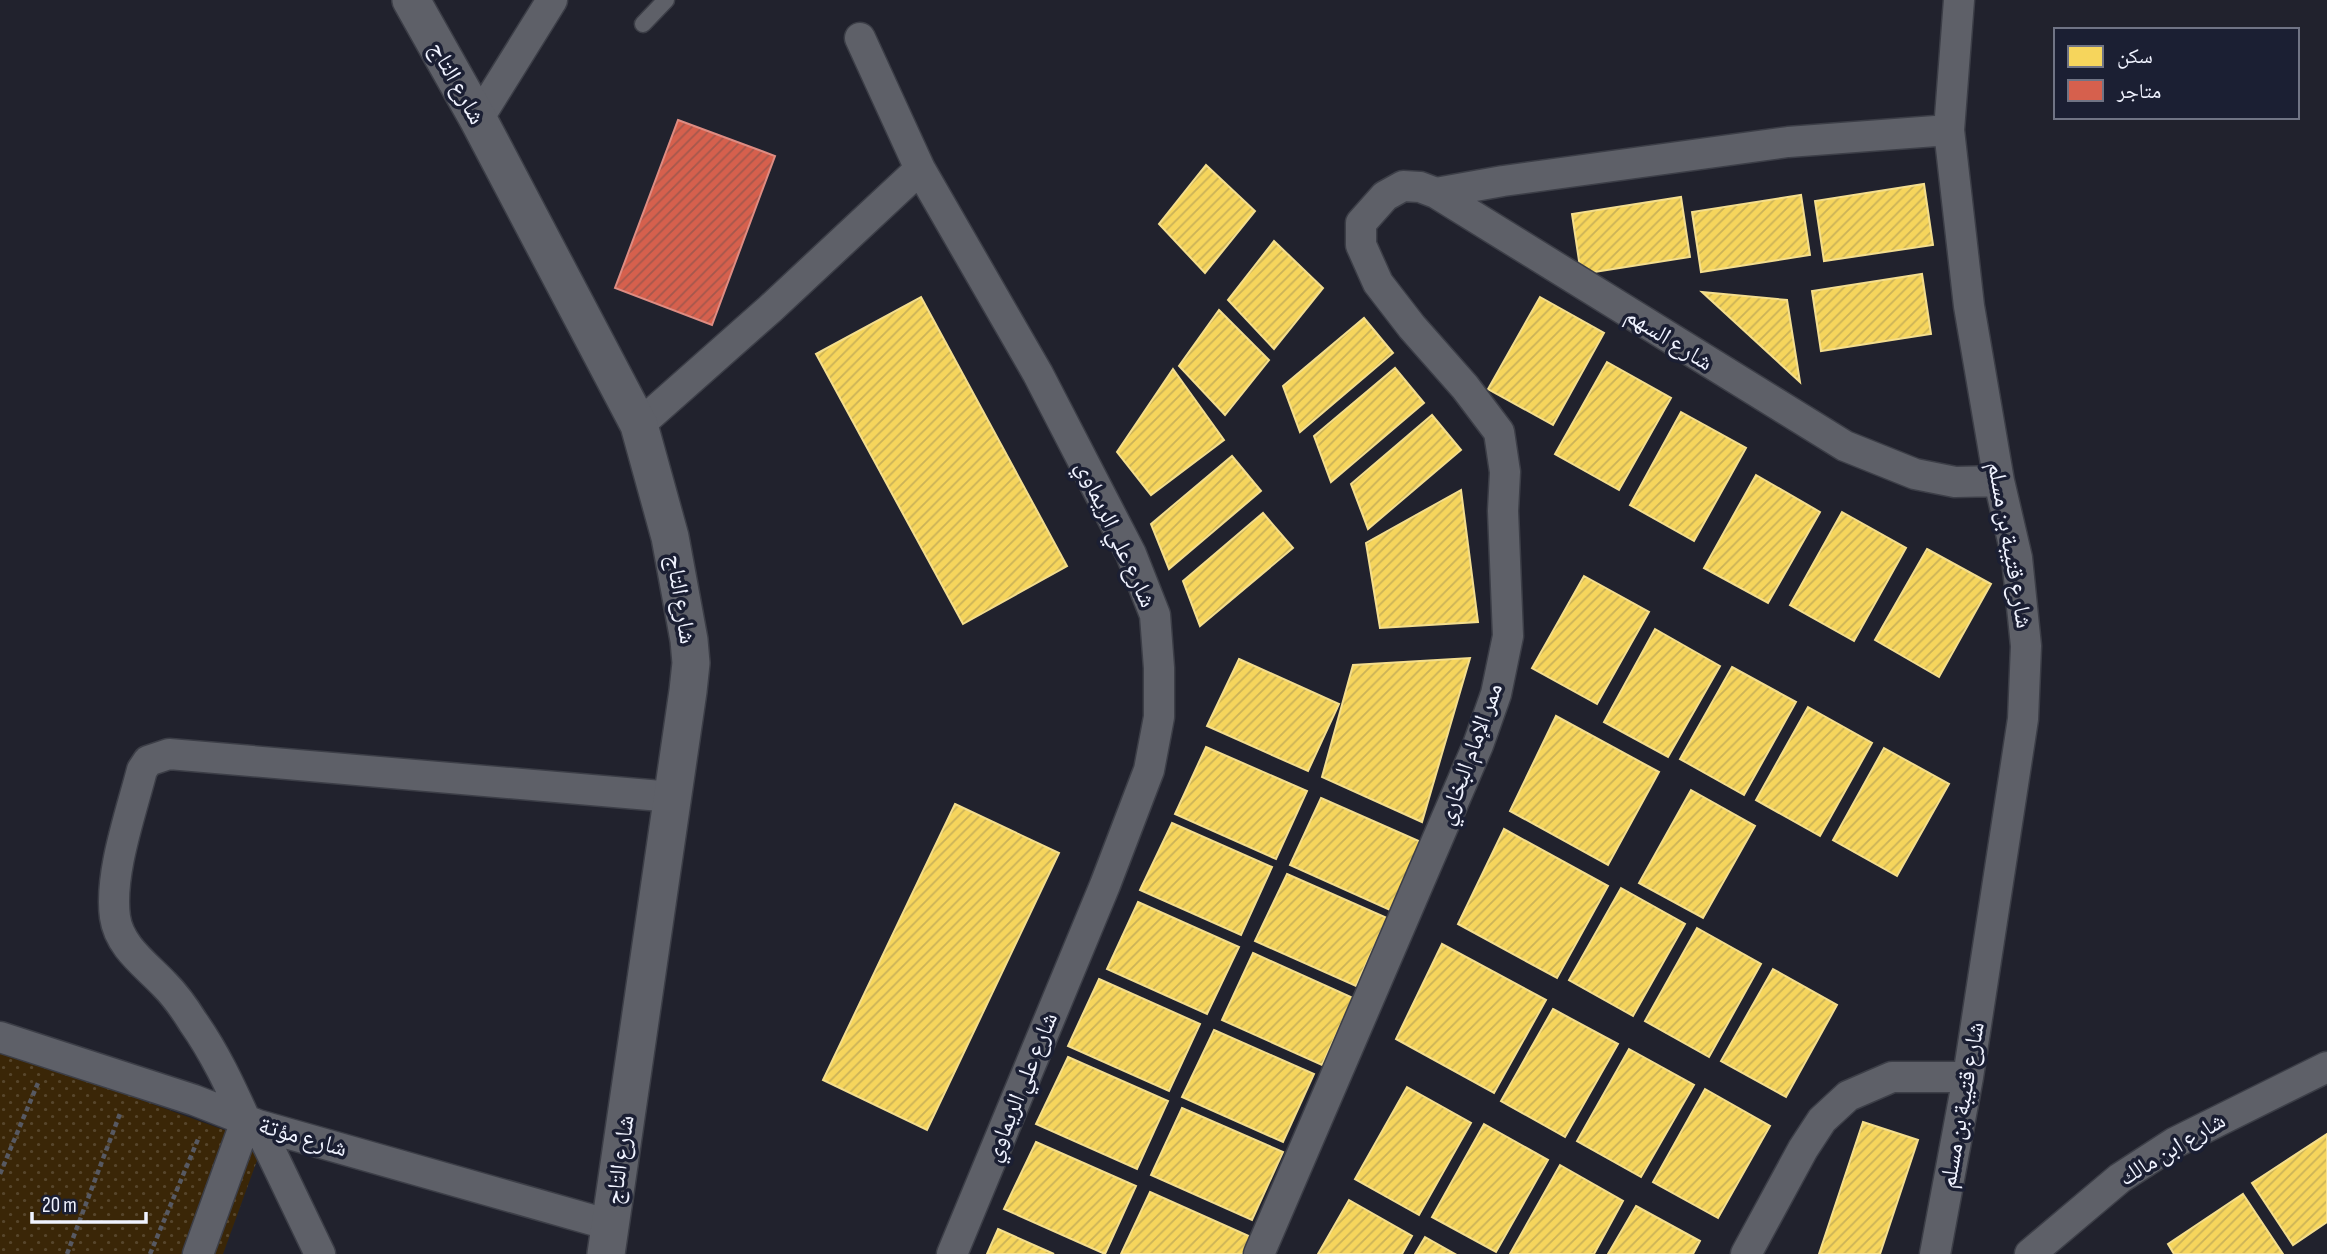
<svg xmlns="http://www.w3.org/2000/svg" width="2327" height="1254" viewBox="0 0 2327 1254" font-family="'Sofia Sans Condensed','Noto Naskh Arabic',sans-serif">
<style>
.park{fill:url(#park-dots)}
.homes{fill:url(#homes-hatch);stroke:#f4de8d;stroke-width:2}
.shops{fill:url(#shops-hatch);stroke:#de8c82;stroke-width:2}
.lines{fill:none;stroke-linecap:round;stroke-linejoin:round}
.service-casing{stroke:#3c3e47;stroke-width:19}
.minor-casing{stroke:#3c3e47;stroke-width:33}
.tertiary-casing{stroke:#3c3e47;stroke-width:40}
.path{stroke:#575962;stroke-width:4.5;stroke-dasharray:5 3.5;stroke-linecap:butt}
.service{stroke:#5e6068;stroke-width:16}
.minor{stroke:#5e6068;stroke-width:30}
.tertiary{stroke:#5e6068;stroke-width:37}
.labels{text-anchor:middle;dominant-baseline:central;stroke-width:7;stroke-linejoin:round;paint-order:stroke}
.street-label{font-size:24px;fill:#f0f3ff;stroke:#1b1f33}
</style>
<defs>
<pattern id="park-dots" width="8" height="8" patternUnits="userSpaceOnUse" patternTransform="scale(1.75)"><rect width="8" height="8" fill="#3a2607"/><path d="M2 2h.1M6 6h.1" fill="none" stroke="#57462c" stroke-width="1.8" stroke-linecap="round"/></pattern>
<pattern id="homes-hatch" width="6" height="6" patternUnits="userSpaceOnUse" patternTransform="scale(1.75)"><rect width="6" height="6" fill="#f6d55c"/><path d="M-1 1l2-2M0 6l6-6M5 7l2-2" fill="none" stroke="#cab258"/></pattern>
<pattern id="shops-hatch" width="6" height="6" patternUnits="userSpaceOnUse" patternTransform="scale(1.75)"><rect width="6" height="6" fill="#d6604d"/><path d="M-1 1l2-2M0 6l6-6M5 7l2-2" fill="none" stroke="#a4584d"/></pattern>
</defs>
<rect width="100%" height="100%" fill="#21222d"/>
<!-- park -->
<path class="park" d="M0 1049 263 1144 223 1254H0Z"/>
<!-- homes -->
<path class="homes" d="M1206 165 1255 211 1205 273 1159 224Z
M1924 184 1933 245 1824 261 1815 201Z
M1801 195 1810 255 1701 272 1692 212Z
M1681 197 1690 257 1581 274 1572 214Z
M1274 241 1323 288 1274 349 1228 300Z
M1922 274 1931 334 1821 351 1812 291Z
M1702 292 1787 300 1800 382Z
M921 297 1067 566 963 624 816 354Z
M1540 297 1604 333 1553 425 1488 389Z
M1219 310 1269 360 1225 415 1179 366Z
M1364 318 1393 353 1300 432 1283 386Z
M1607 362 1671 398 1619 490 1555 454Z
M1395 368 1424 403 1331 482 1314 436Z
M1173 369 1224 440 1151 495 1117 452Z
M1681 412 1746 448 1694 541 1630 505Z
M1432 415 1461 450 1368 529 1351 484Z
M1232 456 1261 491 1169 569 1151 524Z
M1756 475 1820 512 1768 603 1704 568Z
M1461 490 1478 622 1380 628 1366 543Z
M1842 512 1906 548 1854 641 1790 605Z
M1263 513 1293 548 1200 626 1183 581Z
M1927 549 1991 584 1939 677 1875 640Z
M1584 576 1649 612 1597 704 1532 668Z
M1655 629 1720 666 1668 757 1604 722Z
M1470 658 1422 822 1322 777 1353 665Z
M1239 659 1339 704 1308 771 1207 726Z
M1732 667 1796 702 1744 795 1680 759Z
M1808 707 1872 743 1820 836 1756 800Z
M1556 716 1659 772 1608 865 1510 811Z
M1206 747 1307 791 1276 859 1175 814Z
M1884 748 1949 784 1897 876 1833 840Z
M1691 790 1755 826 1703 918 1639 883Z
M1321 798 1421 842 1390 910 1290 865Z
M955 804 1059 853 927 1130 823 1080Z
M1172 823 1272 867 1241 935 1140 890Z
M1504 829 1608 886 1557 978 1458 924Z
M1287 874 1387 918 1356 986 1255 941Z
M1621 888 1685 924 1633 1016 1569 980Z
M1138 902 1239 947 1207 1014 1107 969Z
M1697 928 1761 964 1709 1057 1645 1021Z
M1442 944 1546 1000 1494 1093 1396 1039Z
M1253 953 1353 998 1322 1065 1222 1020Z
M1773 969 1837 1005 1786 1097 1721 1061Z
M1099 979 1200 1024 1169 1091 1068 1046Z
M1553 1009 1618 1044 1565 1137 1501 1101Z
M1214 1030 1314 1074 1283 1142 1182 1097Z
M1629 1049 1694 1085 1641 1177 1577 1141Z
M1068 1057 1168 1101 1137 1169 1036 1124Z
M1407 1087 1471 1123 1419 1215 1355 1179Z
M1705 1089 1770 1126 1718 1218 1653 1182Z
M1182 1108 1283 1152 1252 1220 1151 1175Z
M1863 1122 1918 1140 1880 1254H1819Z
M1484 1124 1548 1160 1496 1252 1432 1217Z
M2327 1134V1222L2293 1245 2252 1183Z
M1036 1142 1136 1186 1105 1254 1004 1209Z
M1560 1165 1623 1201 1594 1254H1510Z
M1150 1192 1251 1237 1243 1254H1121Z
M2243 1194 2283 1254H2174L2168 1244Z
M1349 1200 1412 1236 1402 1254H1318Z
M1636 1206 1700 1241 1693 1254H1608Z
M998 1229 1054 1254H987Z
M1425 1237 1455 1254H1415Z"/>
<!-- shops -->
<path class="shops" d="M678 120 775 156 712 325 615 288Z"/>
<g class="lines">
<defs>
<path id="service" d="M643 24 666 0"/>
<path id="minor" d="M860 38 920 169 1038 374 1131 554 1155 615 1159 668V717L1149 770 1105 885 952 1254
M478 119 552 0
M1436 193 1503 181 1788 142 1949 130
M639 425 770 309 920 169
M0 1037 194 1100 258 1125 610 1225
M258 1125 320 1254
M198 1254 246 1121C230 1086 215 1053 193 1022 185 1009 175 995 164 984 145 964 119 946 115 917 109 874 131 813 142 770L148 761 169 754 673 797
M1259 1254 1478 745 1496 694 1508 636 1503 511 1505 472 1499 432 1465 387 1412 327 1378 283 1361 245V223L1385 196 1403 186 1420 187 1436 193 1845 446 1915 474 1955 482 1999 481
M1746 1254 1803 1149 1822 1120 1848 1096 1892 1077H1968
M1935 1254 1968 1077 2023 719 2026 646 2017 558 1999 481 1969 306 1949 130 1959 0
M2030 1254 2120 1178 2174 1143 2327 1067"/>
<path id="tertiary" d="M411 0 478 119 639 425 670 537 689 640 691 663 688 691 606 1254"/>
</defs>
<!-- service casing -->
<use href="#service" class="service-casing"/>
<!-- minor casing -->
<use href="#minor" class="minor-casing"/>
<!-- tertiary casing -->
<use href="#tertiary" class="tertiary-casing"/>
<!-- path -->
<path class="path" d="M0 1174 38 1083
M67 1254 121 1111
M150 1254 199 1137"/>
<!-- service -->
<use href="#service" class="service"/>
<!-- minor -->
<use href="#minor" class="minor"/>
<!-- tertiary -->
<use href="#tertiary" class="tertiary"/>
</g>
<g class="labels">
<!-- street labels -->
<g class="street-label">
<text transform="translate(457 83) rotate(61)">شارع التاج</text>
<text transform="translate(1669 339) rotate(32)">شارع السهم</text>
<text transform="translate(1116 534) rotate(65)">شارع علي الريماوي</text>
<text transform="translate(2010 545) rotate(80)">شارع قتيبة بن مسلم</text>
<text transform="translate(681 599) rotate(81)">شارع التاج</text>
<text transform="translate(1470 754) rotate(-70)">ممر الإمام البخاري</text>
<text transform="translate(1021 1087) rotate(-68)">شارع علي الريماوي</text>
<text transform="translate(1962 1105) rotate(-80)">شارع قتيبة بن مسلم</text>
<text transform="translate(303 1137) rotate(16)">شارع مؤتة</text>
<text transform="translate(2172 1149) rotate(-31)">شارع ابن مالك</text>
<text transform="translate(620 1160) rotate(-82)">شارع التاج</text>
</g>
</g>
<!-- legend -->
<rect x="2054" y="28" width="245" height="91" fill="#1b1f33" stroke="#707485" stroke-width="2"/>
<rect x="2068" y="46" width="35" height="21" fill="#f6d55c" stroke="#707485" stroke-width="2"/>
<text x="2117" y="63" font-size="21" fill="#f0f3ff">سكن</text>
<rect x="2068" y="80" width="35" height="21" fill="#d6604d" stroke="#707485" stroke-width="2"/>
<text x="2117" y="98" font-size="21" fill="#f0f3ff">متاجر</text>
<!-- scale -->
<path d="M32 1212v10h114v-10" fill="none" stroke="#f0f3ff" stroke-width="3.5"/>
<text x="42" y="1212" font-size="21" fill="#f0f3ff" stroke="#1b1f33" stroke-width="5" paint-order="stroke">20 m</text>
</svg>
